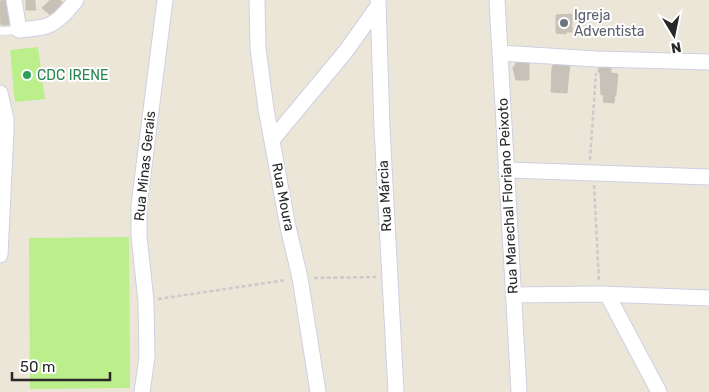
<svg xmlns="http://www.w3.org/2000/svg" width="709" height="392" viewBox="0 0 709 392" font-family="Rubik,sans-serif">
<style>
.pitch{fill:#bbef8b}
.building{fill:#c7c2b9;stroke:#c7c2b2}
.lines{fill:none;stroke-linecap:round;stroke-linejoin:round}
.service-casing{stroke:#ced0e3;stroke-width:9}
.minor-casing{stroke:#ced0e3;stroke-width:17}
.path{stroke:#cbcbcb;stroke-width:2.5;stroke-dasharray:4 2.5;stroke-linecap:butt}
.service{stroke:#fff;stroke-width:8}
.minor{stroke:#fff;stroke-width:15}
.worship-dot{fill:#6b7280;stroke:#fff;stroke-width:2}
.leisure-dot{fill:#2e9e5b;stroke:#fff;stroke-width:2}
.labels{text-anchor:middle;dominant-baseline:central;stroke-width:4;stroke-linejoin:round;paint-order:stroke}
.worship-label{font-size:14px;fill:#5b616d;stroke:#fff;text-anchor:start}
.leisure-label{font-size:14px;fill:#27864d;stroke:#fff;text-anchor:start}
.street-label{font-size:14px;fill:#282828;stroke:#fff}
</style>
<rect width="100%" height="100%" fill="#ece6d9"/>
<!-- pitch -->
<path class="pitch" d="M38 47 45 99 15 102 10 50Z
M129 237 130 388 30 389 29 238Z"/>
<!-- building -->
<path class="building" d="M7 0 9 25H1L0 1Z
M26 0H35V4H26Z
M50 0H60L66 5 60 12 48 2Z
M48 2 60 12 54 18 42 8Z
M26 4H35L36 10H26Z
M572 14V32H566V34L556 33V15Z
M529 60V80H516L513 68 515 65 517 61Z
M555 61 570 62 567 93 551 92 552 68Z
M600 63 611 64V73L618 74 616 95H615L614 103 603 102 604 95H601L600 72H598Z"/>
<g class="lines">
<defs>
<path id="service" d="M0 31 19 30"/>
<path id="minor" d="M14 0 19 30C26 29 35 29 43 27 57 24 67 11 76 0
M257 0 258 48 266 109 288 227 300 278 318 392
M378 0 382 128 396 392
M497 0 519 392
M500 53 597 59 709 62
M0 93 6 119V131L0 255
M272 140 346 51 378 6
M506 170 709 177
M607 294 659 392
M513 295 600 294 709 298
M142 392 147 357 146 301 139 236V205L165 0"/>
</defs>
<!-- service casing -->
<use href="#service" class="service-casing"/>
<!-- minor casing -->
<use href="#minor" class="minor-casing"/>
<!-- path -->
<path class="path" d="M590 160 596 73
M594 185 599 282
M314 278 376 277
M158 299 286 280"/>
<!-- service -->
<use href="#service" class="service"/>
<!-- minor -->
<use href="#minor" class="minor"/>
</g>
<!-- markers -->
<circle class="worship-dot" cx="564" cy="23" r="5"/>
<circle class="leisure-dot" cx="27" cy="75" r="5"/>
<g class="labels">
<!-- worship labels -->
<g class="worship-label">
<text x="574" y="15">Igreja<tspan x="574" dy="16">Adventista</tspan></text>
</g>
<!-- leisure labels -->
<g class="leisure-label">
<text x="37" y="75">CDC IRENE</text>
</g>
<!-- street labels -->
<g class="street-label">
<text transform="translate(145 166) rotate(-84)">Rua Minas Gerais</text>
<text transform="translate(385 196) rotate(-93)">Rua Márcia</text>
<text transform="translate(508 196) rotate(-93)">Rua Marechal Floriano Peixoto</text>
<text transform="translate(283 197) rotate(79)">Rua Moura</text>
</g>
</g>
<!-- north arrow -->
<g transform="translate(674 35) rotate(170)" stroke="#ffffff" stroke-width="4" paint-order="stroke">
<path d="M0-4L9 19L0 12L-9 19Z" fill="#282828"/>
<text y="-8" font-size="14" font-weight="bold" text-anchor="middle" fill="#282828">N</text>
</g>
<!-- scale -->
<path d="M12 372v8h98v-8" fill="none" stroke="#282828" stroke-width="2.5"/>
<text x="20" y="372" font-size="15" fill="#282828" stroke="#ffffff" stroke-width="4" paint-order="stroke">50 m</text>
</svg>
